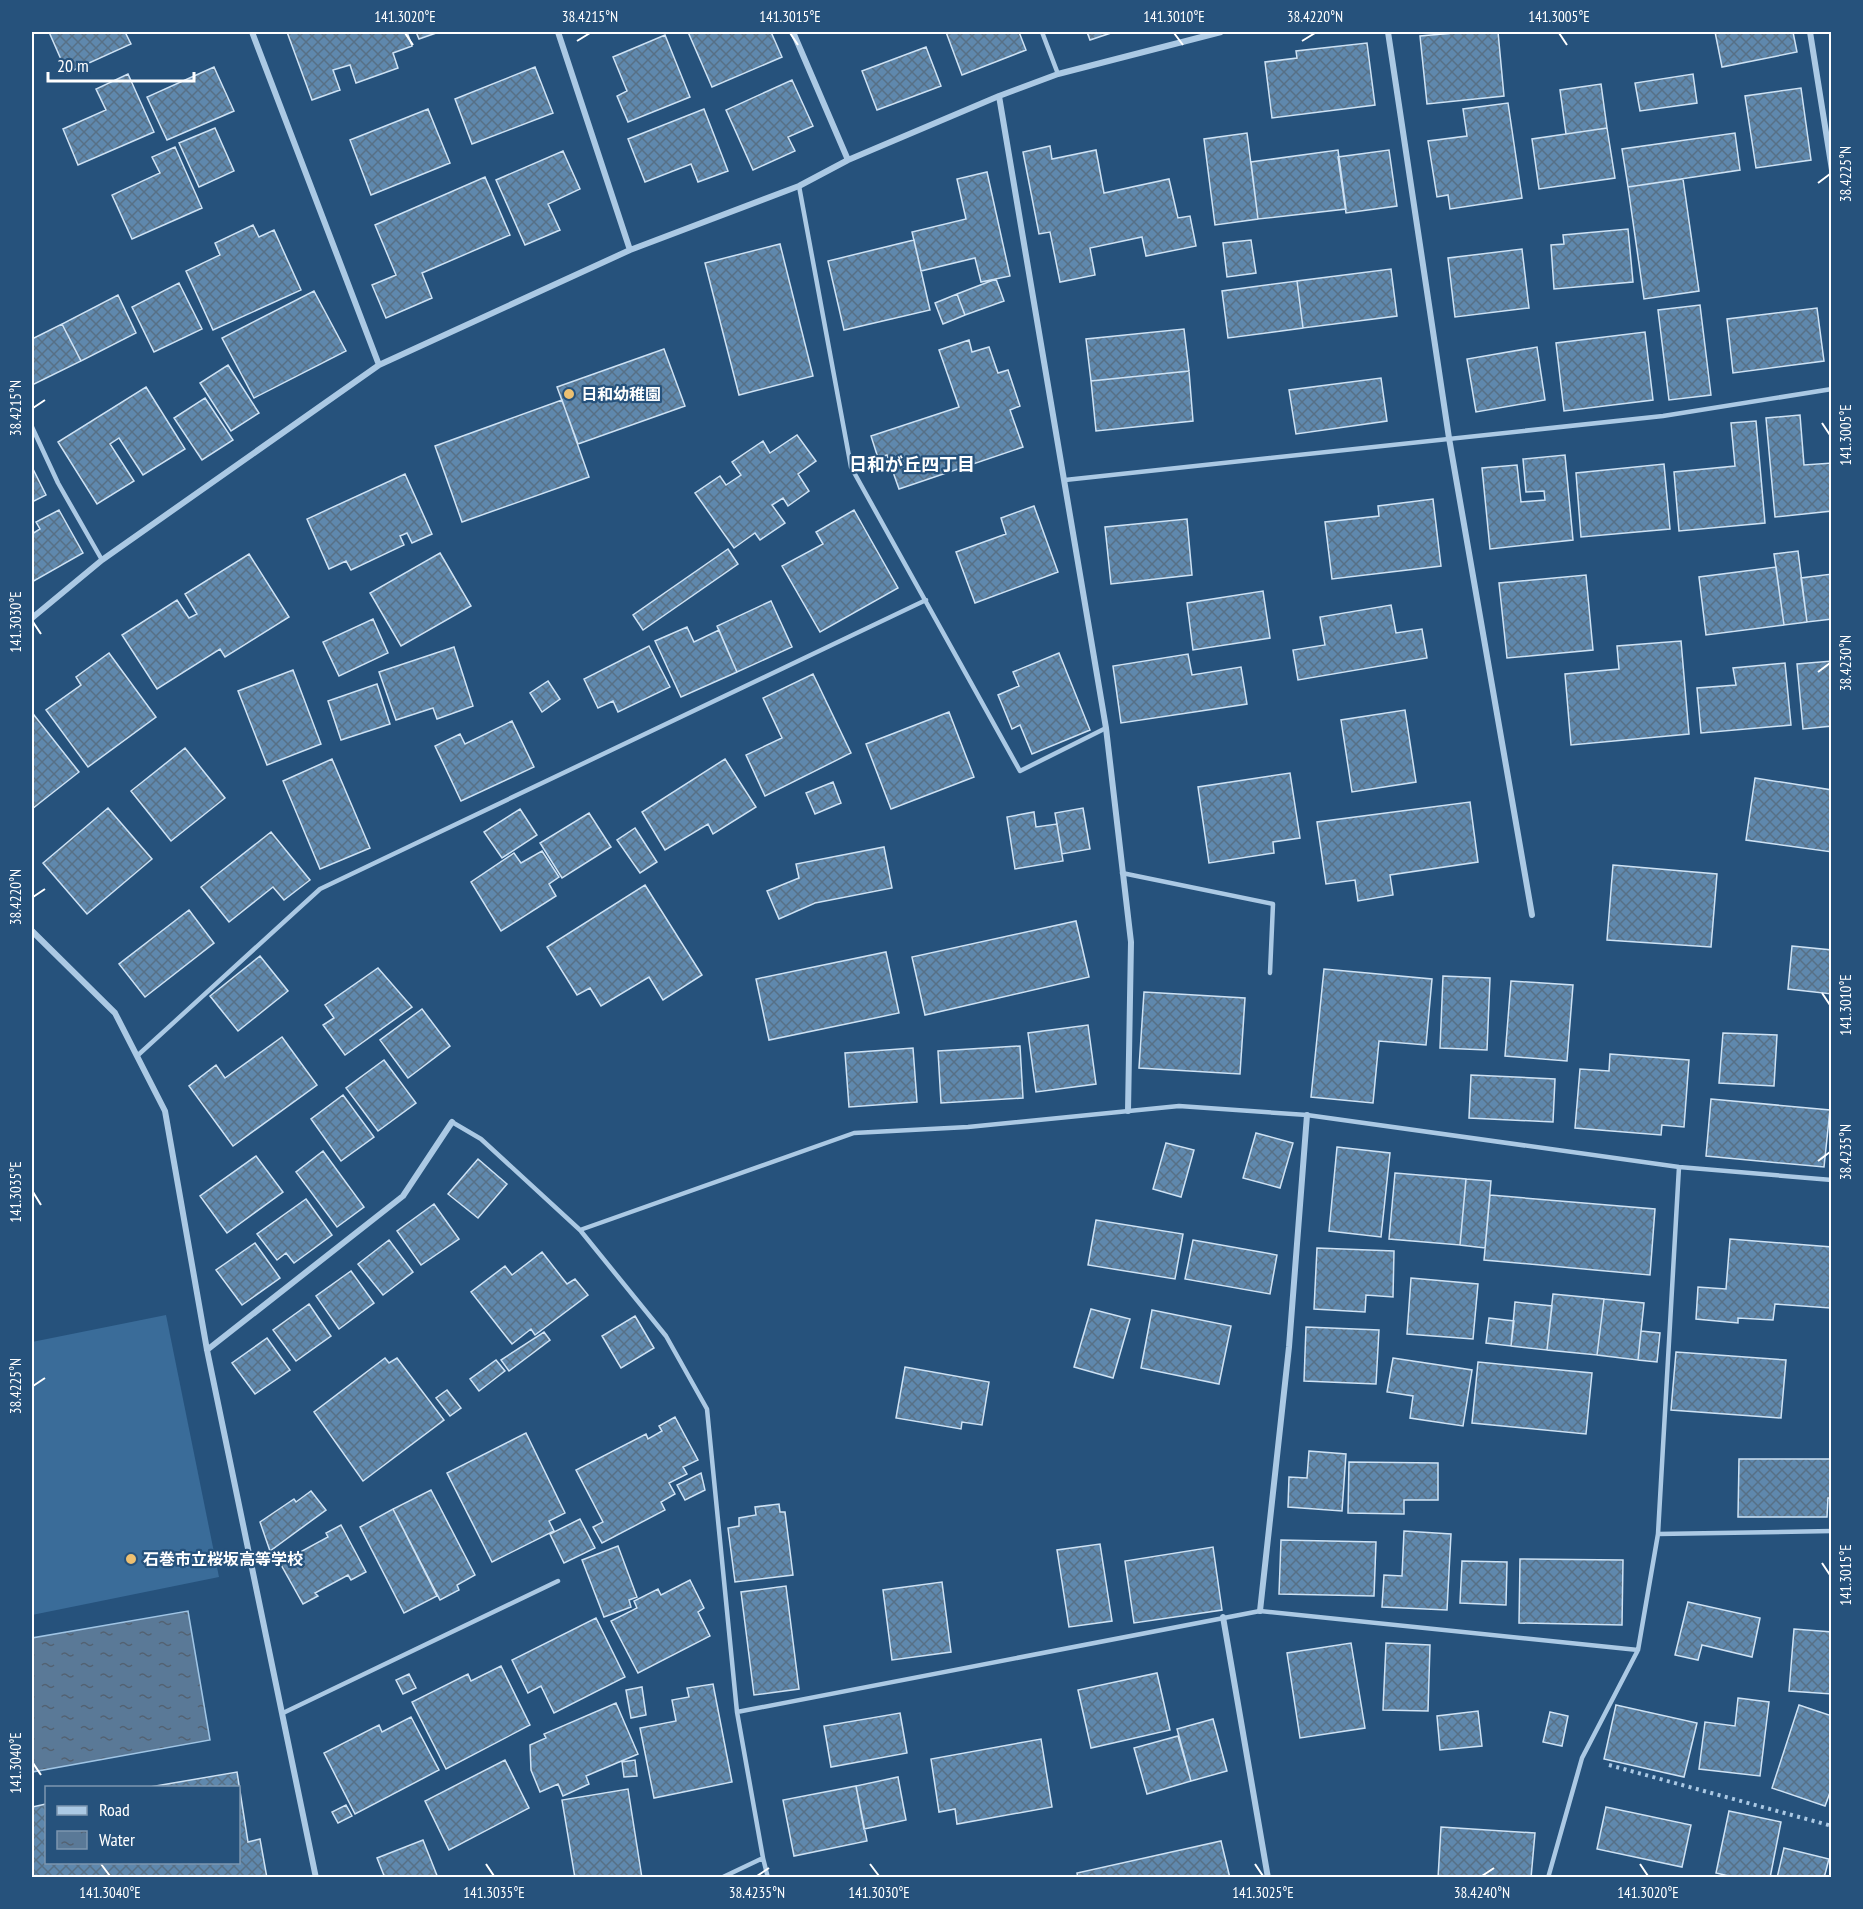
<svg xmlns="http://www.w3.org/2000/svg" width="1863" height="1909" viewBox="0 0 1863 1909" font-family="'PT Sans Narrow','Noto Sans JP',sans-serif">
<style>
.grass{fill:#3a6c99}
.water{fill:url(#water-ripples);stroke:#a0c5e5;stroke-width:1.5}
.building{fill:url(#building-cross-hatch);stroke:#cee2f4;stroke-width:1.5}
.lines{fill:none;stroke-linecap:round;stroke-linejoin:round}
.path{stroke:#abc9e4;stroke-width:4;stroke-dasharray:3 4.5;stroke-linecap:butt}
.service{stroke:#abc9e4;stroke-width:4.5}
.minor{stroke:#abc9e4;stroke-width:6}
.ticks{fill:none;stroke:#fff;stroke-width:2}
.poi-dot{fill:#edc071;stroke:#26527c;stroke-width:2}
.labels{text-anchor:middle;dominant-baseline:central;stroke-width:4.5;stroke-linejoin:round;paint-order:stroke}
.poi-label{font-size:16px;font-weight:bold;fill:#fff;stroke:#26527c;text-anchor:start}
.neighbourhood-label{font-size:18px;font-weight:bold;fill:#fff;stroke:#26527c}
.neatline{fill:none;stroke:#fff;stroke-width:2}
.ticks-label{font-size:15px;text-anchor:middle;fill:#fff}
</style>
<defs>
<pattern id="water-ripples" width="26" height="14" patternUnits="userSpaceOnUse" patternTransform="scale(1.5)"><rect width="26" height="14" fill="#5a7997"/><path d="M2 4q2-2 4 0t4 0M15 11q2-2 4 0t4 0" fill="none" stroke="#536272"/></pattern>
<pattern id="building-cross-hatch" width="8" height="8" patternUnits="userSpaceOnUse" patternTransform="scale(1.5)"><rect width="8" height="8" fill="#5f88ad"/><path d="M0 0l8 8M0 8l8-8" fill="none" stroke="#577086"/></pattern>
</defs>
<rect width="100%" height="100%" fill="#26527c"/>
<!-- grass -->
<path class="grass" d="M166 1315 219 1577 32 1615V1342Z"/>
<!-- water -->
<path class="water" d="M188 1611 210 1740 32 1772V1638Z"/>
<!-- building -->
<path class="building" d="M49 32H125L131 44 67 73Z
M287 32H407L412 46 393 53 398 68 356 83 350 65 333 70 340 90 312 100Z
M416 32H439L419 39Z
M688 32H771L782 57 712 87Z
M946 32H1019L1026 50 962 75Z
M1087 32H1114L1090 40Z
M1466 32H1498L1504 96 1427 104 1420 36Z
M1715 32H1793L1797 52 1722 67Z
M665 35 690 97 628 122 617 96 627 91 613 57Z
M1367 43 1375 105 1272 118 1265 62 1297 58 1296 51Z
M926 47 941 86 877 110 862 71Z
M214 67 234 111 167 140 147 97Z
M535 67 553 113 472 144 455 99Z
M128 74 154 132 78 165 63 129 106 110 96 89Z
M1693 74 1697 103 1640 111 1635 83Z
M792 80 813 126 788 137 795 151 753 170 726 110Z
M1601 84 1607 128 1566 134 1560 90Z
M1801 88 1811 160 1756 168 1745 96Z
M1508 103 1522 198 1450 209 1448 195 1437 197 1428 141 1467 136 1463 109Z
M428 109 450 163 371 195 350 140Z
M704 109 728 171 698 182 691 164 645 182 628 139Z
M215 128 234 171 199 187 179 143Z
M1607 128 1615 178 1539 189 1532 139Z
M1247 133 1258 219 1215 225 1204 139Z
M1735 133 1740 170 1628 187 1622 149Z
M1050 146 1052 159 1096 150 1104 193 1169 179 1178 218 1190 216 1196 246 1146 256 1142 237 1090 248 1095 275 1060 282 1050 232 1039 234 1023 152Z
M175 147 202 208 132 239 112 195 160 173 152 157Z
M1338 150 1346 209 1258 219 1251 162Z
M1389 150 1397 206 1346 213 1338 157Z
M563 151 580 189 548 204 560 230 525 245 496 180Z
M987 172 1010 276 981 282 975 258 921 271 912 232 966 219 957 179Z
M485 177 510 235 422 273 432 298 386 318 372 285 396 275 375 225Z
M1683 179 1699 291 1644 299 1628 187Z
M253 225 259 237 274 230 301 290 213 330 186 271 220 255 215 243Z
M1628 229 1633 282 1554 289 1551 245 1564 244 1563 235Z
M914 240 930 310 844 330 828 261Z
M1251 240 1256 273 1227 277 1223 243Z
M780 244 813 376 739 395 705 263Z
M1522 249 1529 308 1455 317 1448 258Z
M1391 269 1397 316 1303 328 1297 281Z
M996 279 1004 301 965 315 957 294Z
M1297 281 1303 328 1228 338 1222 291Z
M179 283 202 329 154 352 132 307Z
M314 291 346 351 254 398 222 338Z
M957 294 965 315 943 324 935 303Z
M118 295 136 333 81 361 62 324Z
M1700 305 1711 395 1669 400 1658 310Z
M1817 308 1824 361 1733 373 1727 319Z
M62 324 81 361 32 385V339Z
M1184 329 1189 371 1091 381 1086 339Z
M1645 332 1653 400 1564 411 1556 343Z
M969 340 972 352 989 347 998 373 1008 370 1020 406 1010 410 1023 447 899 489 887 455 878 458 871 436 959 407 939 350Z
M1537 347 1545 400 1476 412 1467 359Z
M664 349 685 406 578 444 557 387Z
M228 365 259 413 231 431 200 383Z
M1189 371 1193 421 1096 431 1091 381Z
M1381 378 1387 421 1296 434 1289 390Z
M146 387 185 449 143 475 119 438 110 444 134 481 97 504 58 442Z
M205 398 233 440 202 460 174 418Z
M562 400 589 477 462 522 435 446Z
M1800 415 1804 465 1832 463V511L1775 517 1766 418Z
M1756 421 1765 523 1679 531 1674 472 1735 466 1731 423Z
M797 435 816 461 798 474 809 491 788 506 783 498 772 505 785 523 760 540 755 533 734 548 695 493 720 476 726 485 741 475 732 462 763 441 770 453Z
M1565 455 1573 540 1490 549 1482 468 1517 465 1521 502 1545 500 1544 491 1526 492 1523 459Z
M1664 464 1670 529 1581 537 1576 473Z
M32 467 46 495 32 502Z
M405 474 432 534 412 543 407 533 400 536 404 545 351 570 346 561 329 569 307 519Z
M1433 499 1441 566 1332 579 1325 522 1379 516 1378 506Z
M1034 506 1058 572 975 603 956 552 1006 534 1001 518Z
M59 510 83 553 32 582V534L40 529 36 522Z
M854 510 898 588 820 632 782 566 823 544 816 532Z
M1187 519 1192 575 1111 584 1105 527Z
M728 549 738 564 643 630 633 615Z
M1798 551 1807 622 1784 625 1774 554Z
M440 553 471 606 401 646 370 593Z
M249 554 289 617 225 657 220 649 157 689 122 635 177 600 189 618 197 614 185 594Z
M1776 567 1784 625 1706 635 1699 577Z
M1832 574V619L1807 622 1801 578Z
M1586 575 1593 650 1507 658 1499 583Z
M1263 591 1270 638 1193 650 1187 603Z
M771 601 792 647 737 672 717 626Z
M1391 605 1396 633 1422 629 1427 658 1298 680 1293 650 1325 645 1320 617Z
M373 619 388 653 339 676 323 642Z
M687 627 694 642 719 630 737 672 681 697 655 641Z
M1681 641 1689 734 1571 745 1565 674 1619 669 1617 646Z
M649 646 670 687 618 712 613 701 598 708 584 679Z
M454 647 473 706 437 719 433 708 396 720 379 672Z
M109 653 156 717 88 767 46 710 81 685 76 677Z
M1059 653 1090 730 1032 754 1020 725 1012 729 998 695 1019 686 1013 672Z
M1188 654 1192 675 1241 667 1247 704 1121 723 1113 666Z
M1832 661V726L1803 729 1797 664Z
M1785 663 1791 725 1701 733 1697 688 1736 685 1733 668Z
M293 670 321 744 267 765 238 691Z
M813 674 851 753 765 796 746 755 782 738 763 698Z
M548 681 560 699 542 712 530 693Z
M377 684 390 724 341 740 328 701Z
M1405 710 1416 782 1352 792 1341 720Z
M949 712 974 777 891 809 866 744Z
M34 715 79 772 32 809V717Z
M512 721 534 767 461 801 435 746 460 734 465 744Z
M185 748 225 798 171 841 131 791Z
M332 759 370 848 320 869 283 781Z
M725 759 756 807 713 834 708 824 665 850 642 812Z
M1290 773 1300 838 1273 842 1274 853 1209 863 1198 787Z
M1755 778 1832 790V852L1746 840Z
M833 782 841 803 815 814 806 793Z
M1470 802 1478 862 1390 875 1393 895 1358 901 1355 880 1326 884 1317 822Z
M108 808 152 859 87 914 43 863Z
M1083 808 1090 849 1062 854 1055 813Z
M520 809 537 835 502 858 484 832Z
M1034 812 1036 827 1057 824 1063 861 1015 869 1007 817Z
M589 813 611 847 562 878 540 843Z
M635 828 657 862 640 873 617 840Z
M271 832 310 880 284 900 273 887 229 922 201 887Z
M884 847 892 888 815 903 779 919 767 891 799 878 796 864Z
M542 851 559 877 549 884 556 896 501 931 471 882 514 853 521 863Z
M1613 865 1717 874 1711 947 1607 940Z
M645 885 702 975 663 1000 649 977 601 1006 590 988 577 995 547 947Z
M189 910 214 943 145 997 119 964Z
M1076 921 1089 977 925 1015 912 957Z
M1792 946 1832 950V994L1788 989Z
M886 952 899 1013 769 1040 756 979Z
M260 956 288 991 238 1031 210 996Z
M378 968 412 1007 345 1055 323 1025 334 1018 325 1005Z
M1324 969 1432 979 1426 1045 1379 1041 1373 1103 1311 1097Z
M1443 976 1490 978 1487 1050 1440 1048Z
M1511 981 1573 985 1567 1061 1505 1056Z
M1144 992 1245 998 1240 1074 1139 1068Z
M422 1009 450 1046 408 1078 380 1040Z
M1088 1025 1096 1084 1036 1092 1028 1033Z
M1723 1033 1777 1035 1774 1086 1719 1083Z
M282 1037 317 1085 233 1146 189 1086 216 1065 225 1078Z
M1020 1046 1023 1098 941 1103 938 1051Z
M913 1048 917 1102 849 1107 845 1053Z
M1610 1054 1689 1060 1684 1127 1662 1125 1661 1135 1575 1128 1580 1069 1609 1071Z
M384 1060 416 1103 378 1131 346 1088Z
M1471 1075 1555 1079 1553 1122 1469 1118Z
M343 1095 374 1137 341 1161 311 1119Z
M1711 1099 1830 1110 1824 1167 1706 1156Z
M1256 1133 1293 1143 1280 1188 1243 1178Z
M1166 1143 1194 1150 1181 1197 1153 1189Z
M1337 1147 1390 1153 1381 1237 1329 1231Z
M323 1151 364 1207 337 1227 296 1172Z
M256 1156 283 1192 227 1233 200 1196Z
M478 1159 507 1184 478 1218 448 1194Z
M1395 1173 1466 1179 1460 1245 1389 1239Z
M1466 1179 1491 1181 1485 1248 1460 1245Z
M1490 1195 1655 1209 1650 1275 1484 1260Z
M306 1199 332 1235 294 1263 286 1253 277 1260 257 1234Z
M434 1204 459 1239 421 1265 397 1231Z
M1096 1220 1183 1234 1175 1279 1088 1265Z
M1730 1239 1832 1247 1830 1308 1775 1304 1773 1320 1738 1318V1323L1696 1319 1698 1287 1726 1289Z
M389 1240 413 1272 383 1295 358 1264Z
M1193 1240 1277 1255 1270 1294 1185 1279Z
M255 1243 280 1278 242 1305 216 1270Z
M1317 1248 1394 1251 1393 1297 1366 1295 1365 1312 1314 1309Z
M542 1252 567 1284 575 1279 588 1295 535 1335 531 1329 512 1344 471 1292 505 1266 512 1275Z
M351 1271 374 1303 339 1329 316 1296Z
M1411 1278 1478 1284 1473 1339 1407 1334Z
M1553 1294 1604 1299 1597 1355 1547 1350Z
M1604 1299 1644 1303 1638 1360 1597 1355Z
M1515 1302 1552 1306 1547 1350 1511 1346Z
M309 1304 331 1336 296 1361 273 1330Z
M1091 1309 1130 1319 1113 1378 1074 1367Z
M1152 1310 1231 1326 1219 1384 1141 1368Z
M635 1316 654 1348 621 1368 602 1336Z
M1489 1318 1514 1321 1511 1346 1486 1343Z
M1306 1327 1379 1330 1376 1384 1304 1381Z
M1641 1331 1660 1333 1657 1362 1638 1360Z
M544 1332 550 1340 509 1371 501 1360Z
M267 1338 290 1370 255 1394 232 1363Z
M1676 1352 1786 1360 1781 1418 1671 1410Z
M385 1358 389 1363 397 1358 444 1420 363 1481 314 1412Z
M1393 1358 1472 1370 1463 1426 1410 1418 1413 1396 1387 1392Z
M496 1360 505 1371 479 1391 470 1379Z
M1478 1362 1592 1373 1586 1434 1472 1423Z
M905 1367 989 1382 982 1425 962 1422 961 1429 896 1418Z
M447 1390 461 1408 450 1416 436 1398Z
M675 1417 698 1460 683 1467 687 1474 669 1483 675 1494 661 1502 665 1510 602 1543 593 1527 603 1522 576 1470 646 1434 648 1439 662 1431 659 1426Z
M526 1433 565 1513 549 1521 554 1531 492 1562 447 1473Z
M1309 1451 1346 1454 1342 1511 1288 1507 1289 1477 1307 1478Z
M1739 1459H1832V1498H1828L1827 1517H1738Z
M1349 1462 1438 1463V1500H1404V1514L1348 1513Z
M701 1473 705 1490 685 1500 677 1485Z
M431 1490 475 1575 457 1585 459 1590 440 1600 393 1509Z
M311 1491 326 1510 270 1551 260 1522 294 1499 296 1502Z
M779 1504 780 1512H785L793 1575 735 1582 728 1528 739 1526V1518L756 1515 755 1507Z
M393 1509 437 1596 404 1613 360 1527Z
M580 1519 595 1548 564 1563 550 1534Z
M341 1525 366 1572 351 1580 348 1575 315 1593 318 1596 303 1604 280 1563 328 1537 326 1533Z
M1404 1531 1451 1534 1447 1610 1382 1607 1384 1575 1402 1576Z
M1281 1540 1376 1542 1374 1596 1279 1594Z
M1100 1544 1112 1621 1069 1627 1057 1550Z
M618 1546 637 1597 629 1600 631 1607 604 1617 582 1560Z
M1213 1547 1222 1610 1134 1623 1125 1561Z
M1520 1559 1623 1560 1622 1625 1519 1623Z
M1462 1561 1507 1562 1506 1605 1460 1603Z
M690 1580 704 1608 698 1612 710 1636 638 1673 611 1621 637 1608 634 1601 658 1589 661 1595Z
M942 1582 951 1652 892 1660 883 1590Z
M786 1586 799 1689 754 1695 741 1592Z
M1688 1602 1760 1618 1752 1657 1702 1645 1698 1660 1675 1655Z
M596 1618 625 1677 554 1713 541 1686 528 1693 512 1660Z
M1794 1629 1832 1632V1694L1789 1691Z
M1351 1643 1365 1728 1300 1738 1287 1653Z
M1386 1643 1430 1645 1428 1711 1383 1710Z
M501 1666 530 1725 446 1769 412 1702 468 1674 471 1681Z
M1157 1673 1170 1730 1091 1748 1078 1690Z
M409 1674 416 1688 403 1694 396 1680Z
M713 1684 732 1782 654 1798 640 1728 676 1721 672 1700 689 1697 687 1688Z
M642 1687 646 1715 631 1718 626 1690Z
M1738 1698 1769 1702 1760 1776 1699 1769 1705 1722 1735 1726Z
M616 1703 638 1754 586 1776 589 1784 563 1796 558 1784 540 1792 531 1770 530 1745 546 1738 544 1734Z
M1616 1705 1697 1723 1684 1777 1604 1759Z
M1799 1705 1832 1716V1787L1825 1806 1772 1788Z
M1478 1711 1482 1746 1440 1750 1437 1716Z
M1550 1712 1568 1716 1562 1746 1543 1742Z
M900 1713 907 1753 831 1767 824 1726Z
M411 1717 439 1770 355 1814 324 1753 379 1725 382 1732Z
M1213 1719 1227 1771 1191 1781 1177 1729Z
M1178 1736 1191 1781 1147 1794 1134 1748Z
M1041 1739 1052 1807 957 1824 955 1809 939 1812 931 1759Z
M505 1760 529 1808 449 1850 425 1801Z
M635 1760 637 1776 624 1777 622 1762Z
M237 1772 248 1842 260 1839 267 1878H32V1807L46 1804V1862H238V1788H144Z
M898 1777 906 1820 864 1829 856 1786Z
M856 1786 867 1841 794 1856 783 1800Z
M628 1789 642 1878H575L562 1800Z
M346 1805 352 1816 338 1823 332 1812Z
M1606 1807 1691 1825 1682 1867 1597 1849Z
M1729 1811 1781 1822 1770 1878H1737L1716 1873Z
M1441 1827 1535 1833 1531 1878H1438Z
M423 1840 438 1878H385L377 1858Z
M1221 1841 1230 1878H1078L1077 1873Z
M1784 1848 1829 1859 1824 1878H1777Z"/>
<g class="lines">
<!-- path -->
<path class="path" d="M1609 1765 1832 1826"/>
<!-- service -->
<path class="service" d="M1042 32 1058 74
M799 186 851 467 1020 771 1106 728
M32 427 58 483 102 560
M1065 480 1663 416 1832 389
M1122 873 1273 904 1270 973
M137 1056 320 889 926 600
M452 1122 481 1139 580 1230 666 1336 707 1409 737 1712 763 1858 721 1878
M580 1230 854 1133 968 1127 1179 1106 1307 1115 1679 1167 1832 1180
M1658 1534 1832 1531
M737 1712 1260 1611 1638 1650
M283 1713 558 1581
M763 1858 768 1878
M1548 1878 1582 1758 1638 1650 1658 1534 1679 1167"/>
<!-- minor -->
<path class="minor" d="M252 32 379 365
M558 32 630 250
M793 32 848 160
M1388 32 1449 438 1532 915
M1810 32 1832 170
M999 96 1106 728 1131 942 1128 1111
M32 618 102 560 379 365 630 250 799 186 848 160 999 96 1058 74 1221 32
M32 931 115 1013 165 1111 207 1350 316 1878
M207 1350 403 1196 452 1122
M1260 1611 1289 1347 1307 1115
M1223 1617 1268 1878"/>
</g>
<!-- ticks -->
<path class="ticks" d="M405 33 413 45M790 33 798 45M1174 33 1183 45M1559 33 1567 45M577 41 590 33M1302 41 1315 33M1818 183 1830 174M33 408 45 400M1822 423 1830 435M33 622 41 634M1818 672 1830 663M33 897 45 889M1822 993 1830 1005M1818 1161 1830 1152M33 1192 41 1205M33 1386 45 1378M1822 1563 1830 1575M33 1763 41 1775M101 1864 110 1876M486 1864 494 1876M870 1864 879 1876M1255 1864 1263 1876M1640 1864 1648 1876M757 1876 769 1868M1482 1876 1494 1868"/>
<!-- markers -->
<g class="poi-dot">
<circle cx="569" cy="394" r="6"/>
<circle cx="131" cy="1559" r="6"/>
</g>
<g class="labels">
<!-- poi labels -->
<g class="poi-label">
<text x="581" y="394">日和幼稚園</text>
<text x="143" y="1559">石巻市立桜坂高等学校</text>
</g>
<!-- neighbourhood labels -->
<g class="neighbourhood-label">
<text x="912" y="464">日和が丘四丁目</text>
</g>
</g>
<!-- border -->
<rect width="1863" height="1909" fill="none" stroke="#26527c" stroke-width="66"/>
<!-- legend -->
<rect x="45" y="1786" width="195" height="78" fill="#26527c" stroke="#7d97b0" stroke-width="1.5"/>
<rect x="57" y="1806" width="30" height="9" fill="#abc9e4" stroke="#7d97b0" stroke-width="1.5"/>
<text x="99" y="1816" font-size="18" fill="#ffffff">Road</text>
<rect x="57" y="1831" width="30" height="18" fill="url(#water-ripples)" stroke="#7d97b0" stroke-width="1.5"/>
<text x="99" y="1846" font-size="18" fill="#ffffff">Water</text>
<!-- scale -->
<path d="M48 72v9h146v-9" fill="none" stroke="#ffffff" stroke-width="3"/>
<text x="57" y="72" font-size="18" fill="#ffffff" stroke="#26527c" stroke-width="4.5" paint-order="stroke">20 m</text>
<rect x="33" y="33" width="1797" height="1843" class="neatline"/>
<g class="ticks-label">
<text x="405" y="22">141.3020°E</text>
<text x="590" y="22">38.4215°N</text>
<text x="790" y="22">141.3015°E</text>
<text x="1174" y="22">141.3010°E</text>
<text x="1315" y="22">38.4220°N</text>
<text x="1559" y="22">141.3005°E</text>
<text transform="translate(1846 174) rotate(-90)" y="5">38.4225°N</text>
<text transform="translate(16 408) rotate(-90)" y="5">38.4215°N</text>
<text transform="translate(1846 435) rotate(-90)" y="5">141.3005°E</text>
<text transform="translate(16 622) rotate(-90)" y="5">141.3030°E</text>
<text transform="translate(1846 663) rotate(-90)" y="5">38.4230°N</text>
<text transform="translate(16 897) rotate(-90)" y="5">38.4220°N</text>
<text transform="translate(1846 1005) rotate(-90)" y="5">141.3010°E</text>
<text transform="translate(1846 1152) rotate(-90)" y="5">38.4235°N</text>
<text transform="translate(16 1192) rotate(-90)" y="5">141.3035°E</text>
<text transform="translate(16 1386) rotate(-90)" y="5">38.4225°N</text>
<text transform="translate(1846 1575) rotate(-90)" y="5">141.3015°E</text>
<text transform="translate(16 1763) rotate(-90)" y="5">141.3040°E</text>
<text x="110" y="1898">141.3040°E</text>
<text x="494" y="1898">141.3035°E</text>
<text x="757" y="1898">38.4235°N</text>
<text x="879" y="1898">141.3030°E</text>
<text x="1263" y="1898">141.3025°E</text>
<text x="1482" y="1898">38.4240°N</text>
<text x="1648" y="1898">141.3020°E</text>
</g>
</svg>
